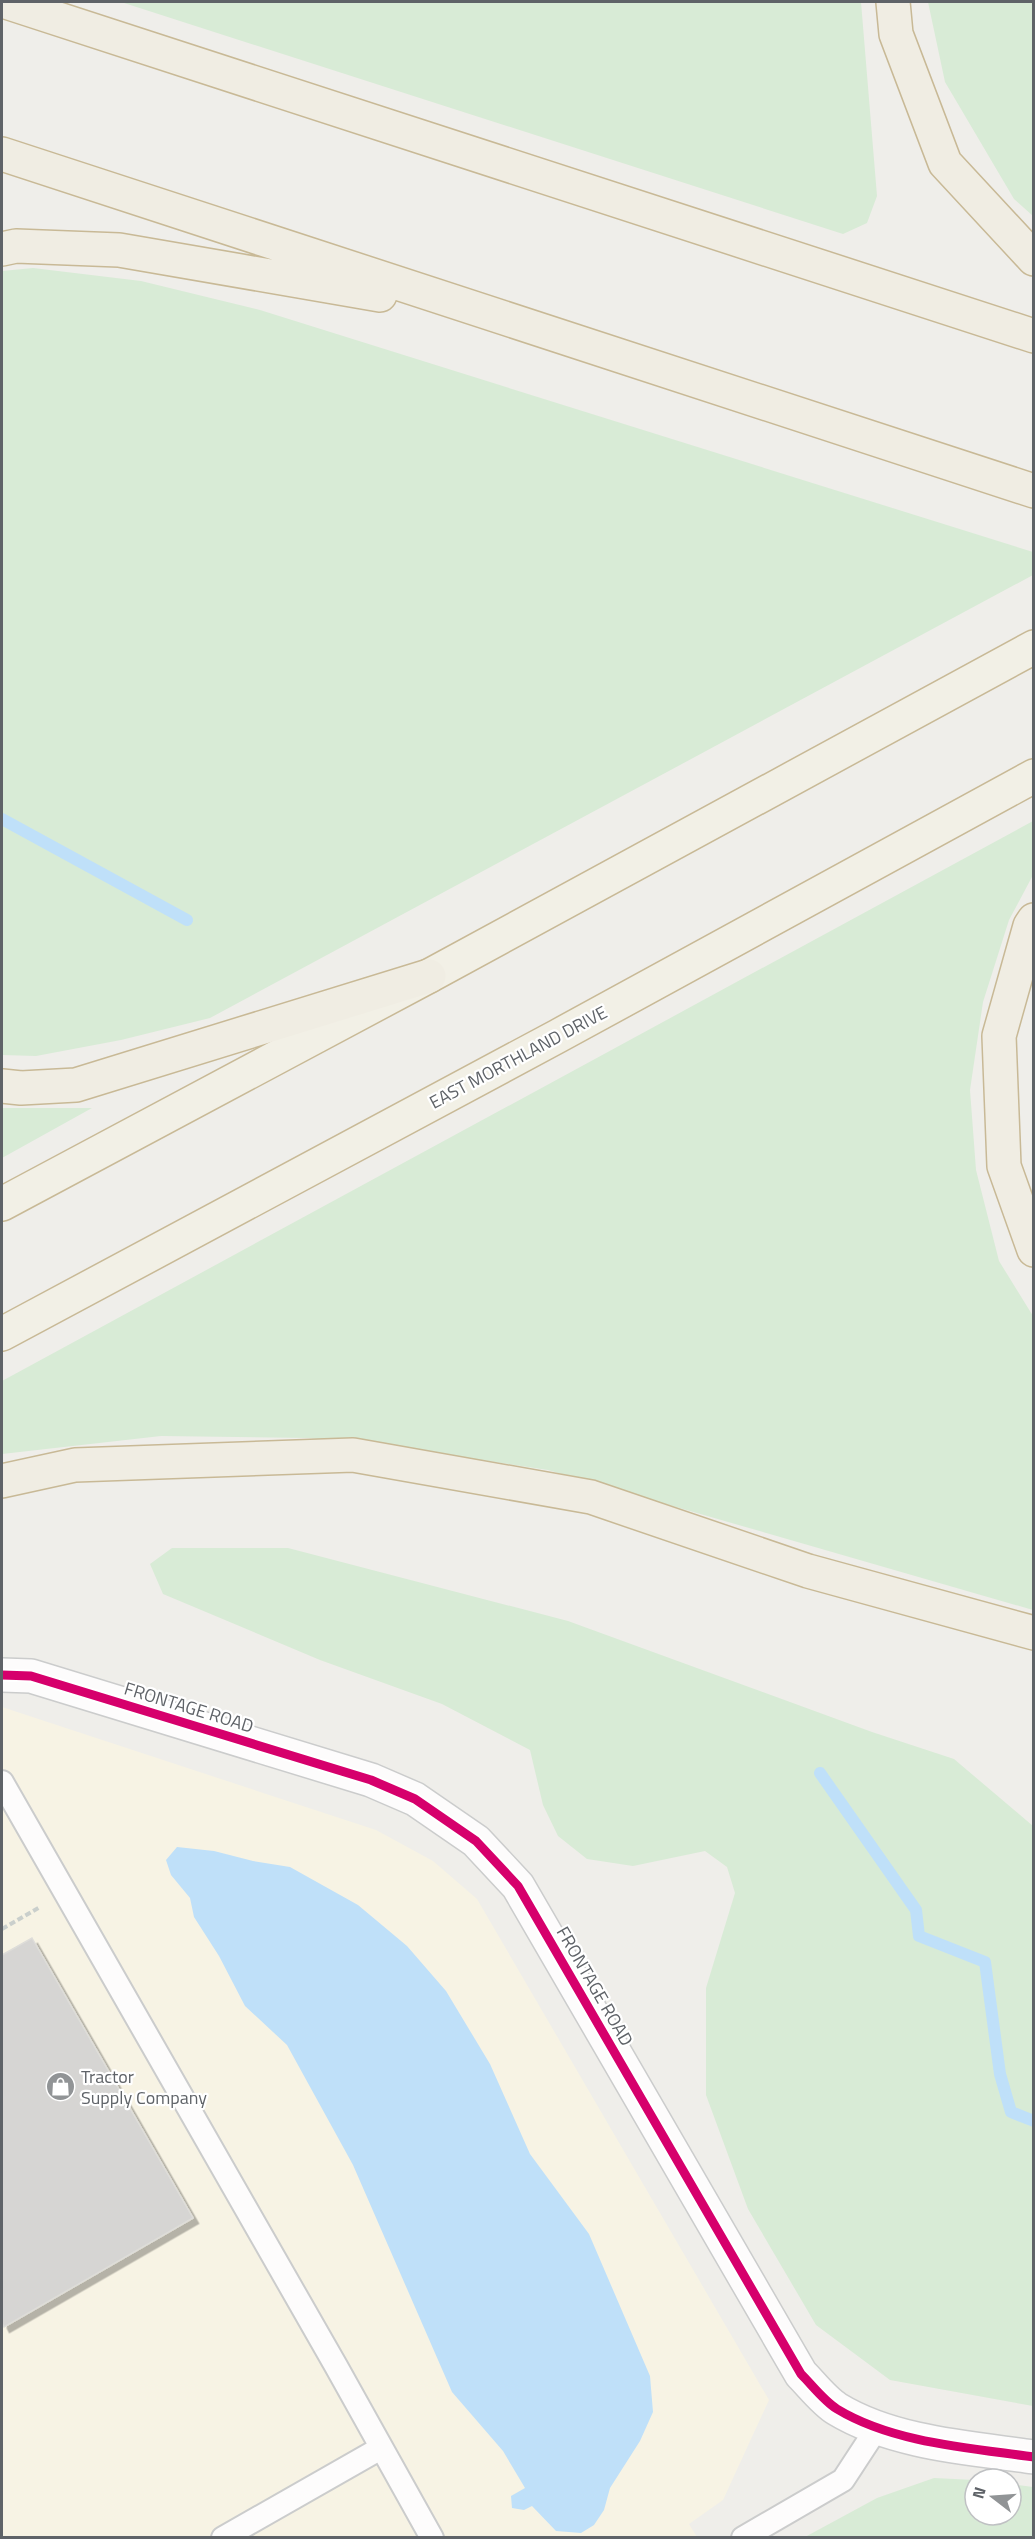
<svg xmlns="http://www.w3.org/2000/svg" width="1035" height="2539" viewBox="0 0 1035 2539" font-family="'Titillium Web',sans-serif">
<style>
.commercial{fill:#f7f3e4}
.green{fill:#d8ebd6}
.water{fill:#bfe0f9}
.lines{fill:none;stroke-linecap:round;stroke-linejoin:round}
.stream{stroke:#bfe0f9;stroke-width:12}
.building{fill:#d6d5d3;stroke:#deddd9;stroke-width:1.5;filter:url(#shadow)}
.service-casing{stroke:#cbcccc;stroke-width:26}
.minor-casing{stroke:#cbcccc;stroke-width:36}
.trunk-casing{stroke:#c8b996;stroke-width:36}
.motorway-casing{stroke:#c8b996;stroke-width:36}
.path{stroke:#cacfcc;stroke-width:4;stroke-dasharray:6 3;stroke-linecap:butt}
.service{stroke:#fdfcfc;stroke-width:22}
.minor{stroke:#fdfcfc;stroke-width:33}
.trunk{stroke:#f2f0e6;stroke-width:33}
.motorway{stroke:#f0ede3;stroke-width:33}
.cycleway-casing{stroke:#fff;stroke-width:13}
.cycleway{stroke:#d6006c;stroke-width:9}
.labels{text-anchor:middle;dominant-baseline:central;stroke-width:4.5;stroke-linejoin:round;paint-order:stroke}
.street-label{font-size:18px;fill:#5f6368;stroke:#fff}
.poi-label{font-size:18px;fill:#5f6368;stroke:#fff;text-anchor:start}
</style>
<defs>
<filter id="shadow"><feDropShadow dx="5.5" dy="5.5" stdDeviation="0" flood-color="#0004"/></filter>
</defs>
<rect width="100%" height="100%" fill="#efeeea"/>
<!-- commercial -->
<path class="commercial" d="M2 1707 376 1830 433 1861 477 1899 769 2400 723 2500 689 2524 697 2537H2Z"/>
<!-- green -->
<path class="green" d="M121 2H861L877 196 867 223 843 234Z
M928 2H1033V216L1014 199 945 82Z
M33 268 141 281 260 310 1033 552V575L210 1018 121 1040 36 1056 2 1055V271Z
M1033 821V875L1009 920 983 1002 970 1090 976 1170 999 1261 1033 1316V1610L548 1470 421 1451 309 1438 161 1436 2 1454V1381Z
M2 1108H92L2 1158Z
M172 1548H288L568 1621 872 1732 954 1759 1033 1826V2406L890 2380 816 2325 748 2209 706 2095V1988L735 1893 727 1867 705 1851 633 1866 587 1859 558 1836 543 1805 530 1750 442 1704 320 1660 163 1594 150 1564Z
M934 2478 975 2480V2515H1011V2484L1033 2487V2537H805L877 2498Z"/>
<!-- water -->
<path class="water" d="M177 1847 214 1851 253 1861 290 1867 358 1905 407 1946 446 1991 490 2064 530 2154 589 2234 650 2376 653 2412 640 2441 610 2488 604 2510 594 2525 581 2533 556 2531 532 2506 524 2510 512 2508 511 2496 525 2488 503 2451 452 2392 353 2165 287 2045 245 2006 219 1956 194 1917 190 1898 171 1875 166 1860Z"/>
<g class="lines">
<!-- stream -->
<path class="stream" d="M2 819 187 920
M820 1773 916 1910 919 1936 985 1962 1000 2074 1011 2112 1034 2121"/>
</g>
<!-- building -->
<path class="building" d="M32 1938 193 2218 4 2327 2 2323V1955Z"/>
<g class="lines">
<defs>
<path id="service" d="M2 1782 336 2366 432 2538
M223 2538 381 2448
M743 2538 843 2480 877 2428"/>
<path id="minor" d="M2 1675 31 1676 371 1780 415 1799 476 1841 518 1886 801 2374C812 2385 824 2401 837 2409 893 2443 970 2448 1034 2457"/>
<path id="trunk" d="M2 1204 429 976 1034 647
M2 1334 558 1036 1034 776"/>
<path id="motorway" d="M6 2 1034 336
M893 2 896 34 945 163 1034 259
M2 154 1034 491
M2 249 16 246 119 250 380 295
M1034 920 1030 926 999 1036 1004 1166 1034 1250
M2 1086 21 1088 76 1085 429 976
M2 1481 75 1465 353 1455 591 1497 808 1571 1034 1633"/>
</defs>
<!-- service casing -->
<use href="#service" class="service-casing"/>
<!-- minor casing -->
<use href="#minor" class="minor-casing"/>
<!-- trunk casing -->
<use href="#trunk" class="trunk-casing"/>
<!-- motorway casing -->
<use href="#motorway" class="motorway-casing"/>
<!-- path -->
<path class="path" d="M2 1929 40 1907"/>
<!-- service -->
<use href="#service" class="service"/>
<!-- minor -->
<use href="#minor" class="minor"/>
<!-- trunk -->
<use href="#trunk" class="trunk"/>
<!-- motorway -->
<use href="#motorway" class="motorway"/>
<defs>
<path id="cycleway" d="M2 1675 31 1676 371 1780 415 1799 476 1841 518 1886 801 2374C812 2385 824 2401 837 2409 893 2443 970 2448 1034 2457"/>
</defs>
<!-- cycleway casing -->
<use href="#cycleway" class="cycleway-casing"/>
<!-- cycleway -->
<use href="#cycleway" class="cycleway"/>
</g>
<!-- icons -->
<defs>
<symbol id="shop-disc" viewBox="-11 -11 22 22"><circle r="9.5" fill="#919496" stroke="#fff"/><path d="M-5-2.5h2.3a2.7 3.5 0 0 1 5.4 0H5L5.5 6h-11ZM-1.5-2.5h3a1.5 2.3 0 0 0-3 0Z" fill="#fff"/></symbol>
</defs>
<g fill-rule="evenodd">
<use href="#shop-disc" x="44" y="2070" width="33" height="33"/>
</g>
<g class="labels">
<!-- street labels -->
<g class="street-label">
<text transform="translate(518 1057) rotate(-28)">EAST MORTHLAND DRIVE</text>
<text transform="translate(189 1707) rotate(17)">FRONTAGE ROAD</text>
<text transform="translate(595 1986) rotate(60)">FRONTAGE ROAD</text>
</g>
<!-- poi labels -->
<g class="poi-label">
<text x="81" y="2076">Tractor<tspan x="81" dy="21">Supply Company</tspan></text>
</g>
</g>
<!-- border -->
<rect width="1035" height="2539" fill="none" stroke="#5f6368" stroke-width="6"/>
<!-- north arrow -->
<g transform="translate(993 2497) rotate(287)"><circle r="28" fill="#ffffff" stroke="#bfc1c3" stroke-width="1.5"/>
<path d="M0-4.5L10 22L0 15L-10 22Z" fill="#919496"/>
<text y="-9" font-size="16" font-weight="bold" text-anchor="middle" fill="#5f6368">N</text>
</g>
</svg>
